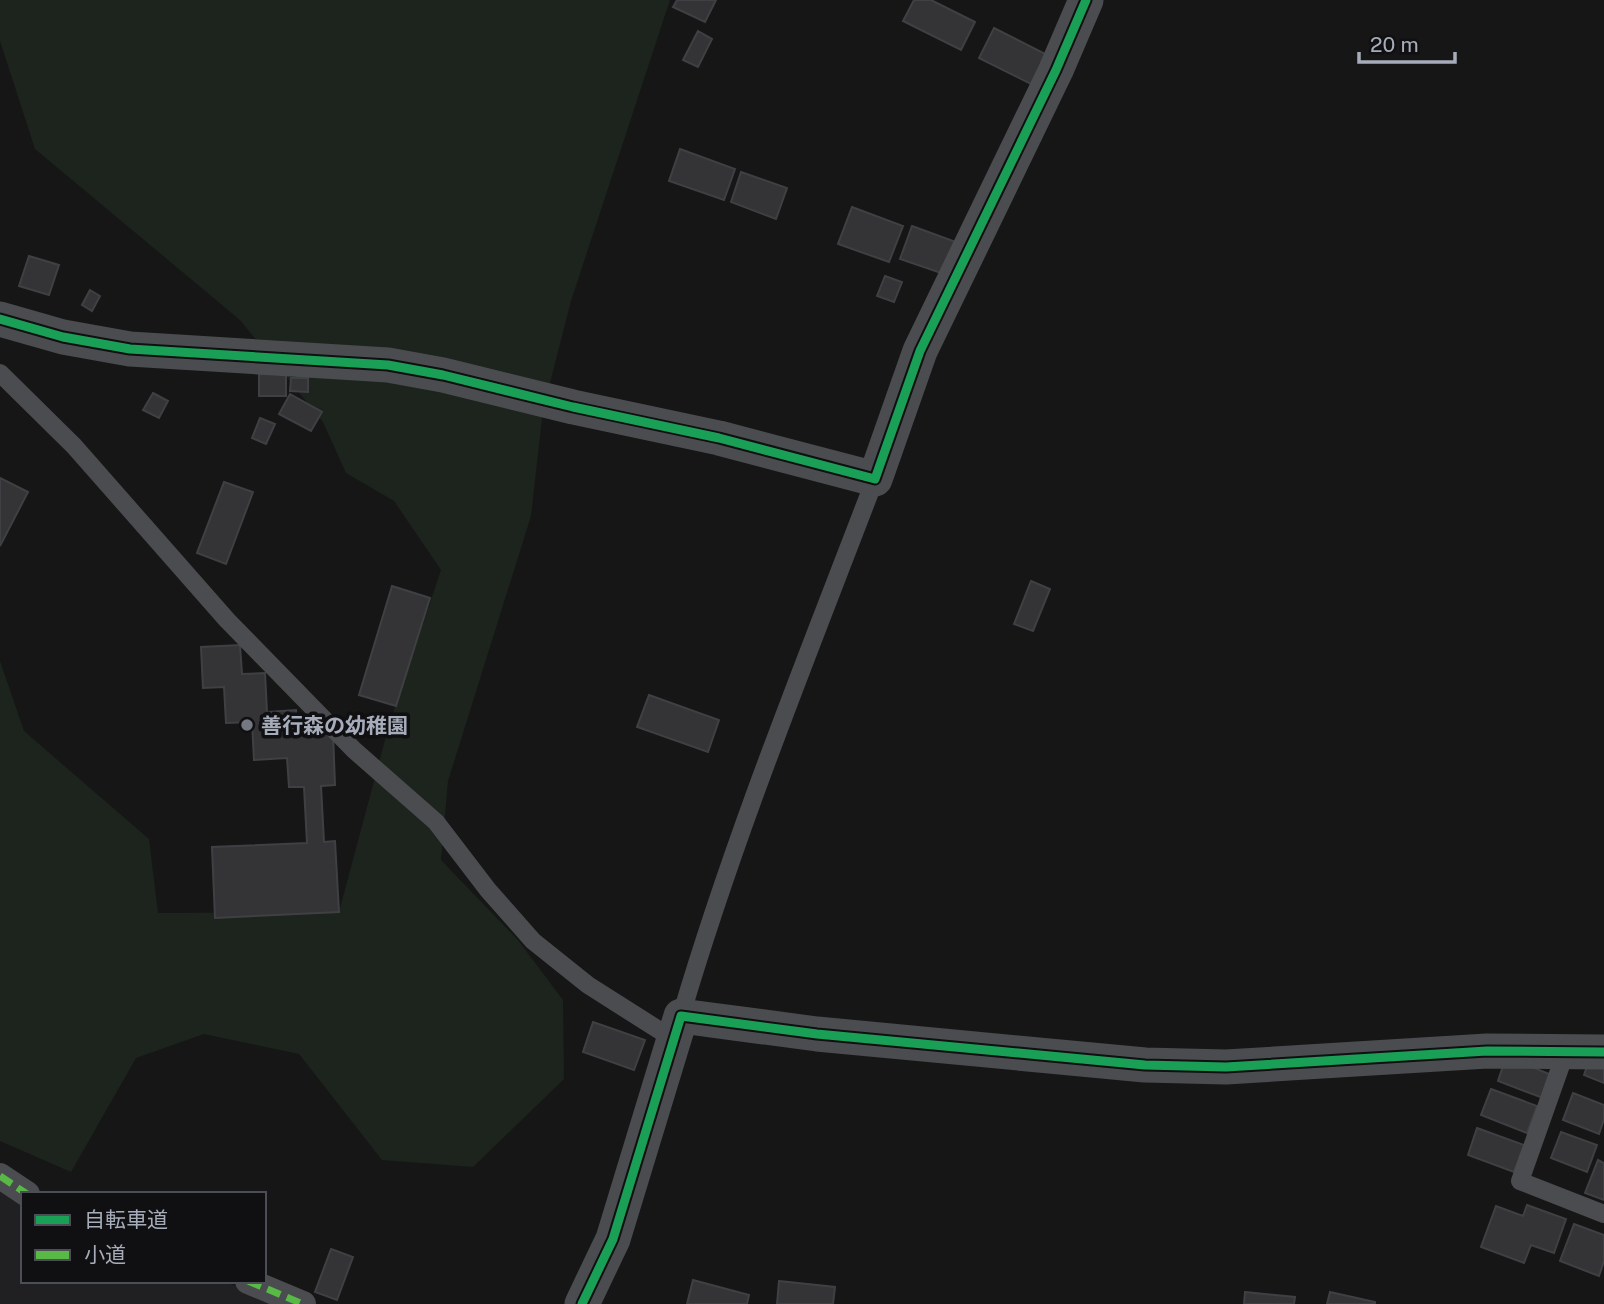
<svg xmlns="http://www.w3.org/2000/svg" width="1604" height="1304" viewBox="0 0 1604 1304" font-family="'Public Sans','Noto Sans JP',sans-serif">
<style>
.built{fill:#202022}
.green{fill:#1c241d}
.building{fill:#343436;stroke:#3f4043;stroke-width:2}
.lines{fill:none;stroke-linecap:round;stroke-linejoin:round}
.service{stroke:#4a4c4f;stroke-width:18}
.pedestrian{stroke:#4a4c4f;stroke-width:26}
.minor{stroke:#4a4c4f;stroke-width:35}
.quiet{stroke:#58b947;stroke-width:7;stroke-dasharray:14 7;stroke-linecap:butt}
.cycleway-casing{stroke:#101012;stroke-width:13}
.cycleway{stroke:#1a9f57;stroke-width:9}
.poi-dot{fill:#747880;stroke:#101012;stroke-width:2.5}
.labels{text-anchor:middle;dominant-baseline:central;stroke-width:7;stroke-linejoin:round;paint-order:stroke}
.poi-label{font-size:21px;font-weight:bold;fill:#a6acb9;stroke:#101012;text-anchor:start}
</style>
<rect width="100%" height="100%" fill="#161616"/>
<!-- built -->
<path class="built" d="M0 1191 23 1205V1281H223L281 1304H0Z"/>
<!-- green -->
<path class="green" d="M0 0H670L571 301 543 410 531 516 448 781 441 860 518 940 563 1000 564 1079 473 1167 382 1160 299 1054 204 1034 136 1058 71 1172 0 1141V661L24 731 149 839 158 913 339 912 389 725 441 570 394 501 346 473 323 422 240 320 35 149 0 41Z"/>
<!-- building -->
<path class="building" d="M677 0H716L705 22 673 7Z
M914 0H931L975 22 961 50 903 21Z
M994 28 1051 57 1037 87 979 58Z
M698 31 712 39 698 67 683 60Z
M680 149 735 169 724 200 669 181Z
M741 172 787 188 776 219 731 202Z
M852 207 903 226 889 262 838 244Z
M912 226 956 242 944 274 900 259Z
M29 256 59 265 49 295 19 286Z
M885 276 902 282 894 302 877 296Z
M90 290 100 296 92 311 82 305Z
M259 374H286V396H259Z
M291 378H308V392L290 391Z
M153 393 168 401 159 418 143 410Z
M290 394 322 412 311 431 279 414Z
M260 418 275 424 266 444 252 438Z
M0 478 28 492 0 546Z
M224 482 253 492 226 564 197 553Z
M1031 581 1050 589 1033 631 1014 624Z
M392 586 430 598 396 706 359 695Z
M240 645 242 674 265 673 267 712 296 710 297 735 333 733 335 785 321 786 324 842 335 841 339 912 215 918 212 847 307 843 304 787H289L287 758 254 760 252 722 226 723 224 687 203 688 201 647Z
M649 695 719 720 708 752 637 727Z
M593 1022 645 1040 634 1070 583 1052Z
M1591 1055 1604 1060V1083L1584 1075Z
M1506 1057 1552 1075 1543 1098 1498 1081Z
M1491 1089 1537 1106 1527 1133 1481 1115Z
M1573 1093 1604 1105V1119L1599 1134 1563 1120Z
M1477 1128 1524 1145 1514 1172 1468 1155Z
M1561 1132 1597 1145 1587 1172 1551 1158Z
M1598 1160 1604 1163V1200L1585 1193Z
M1527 1205 1566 1219 1554 1253 1531 1245 1524 1263 1481 1247 1496 1206 1523 1216Z
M1574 1224 1604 1235V1261L1599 1276 1560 1261Z
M331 1249 353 1257 337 1300 315 1292Z
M693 1280 749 1295 747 1304H687Z
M779 1281 835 1287 833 1304H777Z
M1245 1292 1295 1297 1294 1304H1244Z
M1330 1292 1375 1302V1304H1327Z"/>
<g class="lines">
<!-- service -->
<path class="service" d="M0 373 74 446 227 620 354 750 436 822 488 890 533 941 588 985 673 1039
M681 1016C735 833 807 657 875 479
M1566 1051 1520 1181 1604 1214"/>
<!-- pedestrian -->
<path class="pedestrian" d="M0 1176 27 1194
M248 1281 303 1304"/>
<!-- minor -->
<path class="minor" d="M0 319 63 337 130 349 388 365 443 375 573 407 719 438 875 479 920 351 1056 70 1086 0
M582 1304 613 1239 681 1016 817 1034 1145 1065 1226 1067 1487 1051 1604 1052"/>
<!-- quiet -->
<path class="quiet" d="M0 1176 27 1194
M248 1281 303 1304"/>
<defs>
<path id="cycleway" d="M0 319 63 337 130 349 388 365 443 375 573 407 719 438 875 479 920 351 1056 70 1086 0
M582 1304 613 1239 681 1016 817 1034 1145 1065 1226 1067 1487 1051 1604 1052"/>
</defs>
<!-- cycleway casing -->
<use href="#cycleway" class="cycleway-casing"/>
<!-- cycleway -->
<use href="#cycleway" class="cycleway"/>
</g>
<!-- markers -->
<circle class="poi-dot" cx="247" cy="725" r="7"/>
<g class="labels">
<!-- poi labels -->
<g class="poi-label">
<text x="261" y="725">善行森の幼稚園</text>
</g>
</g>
<!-- legend -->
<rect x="21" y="1192" width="245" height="91" fill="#101012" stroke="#4c4e55" stroke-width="2"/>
<rect x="35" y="1215" width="35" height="10" fill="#1a9f57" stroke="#4c4e55" stroke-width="2"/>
<text x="84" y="1227" font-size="21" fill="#a6acb9">自転車道</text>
<rect x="35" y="1250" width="35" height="10" fill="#58b947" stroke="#4c4e55" stroke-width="2"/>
<text x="84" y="1262" font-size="21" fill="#a6acb9">小道</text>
<!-- scale -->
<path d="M1359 52v10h96v-10" fill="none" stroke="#a6acb9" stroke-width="3.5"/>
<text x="1370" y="52" font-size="21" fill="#a6acb9" stroke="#101012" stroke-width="5" paint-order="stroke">20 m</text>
</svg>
